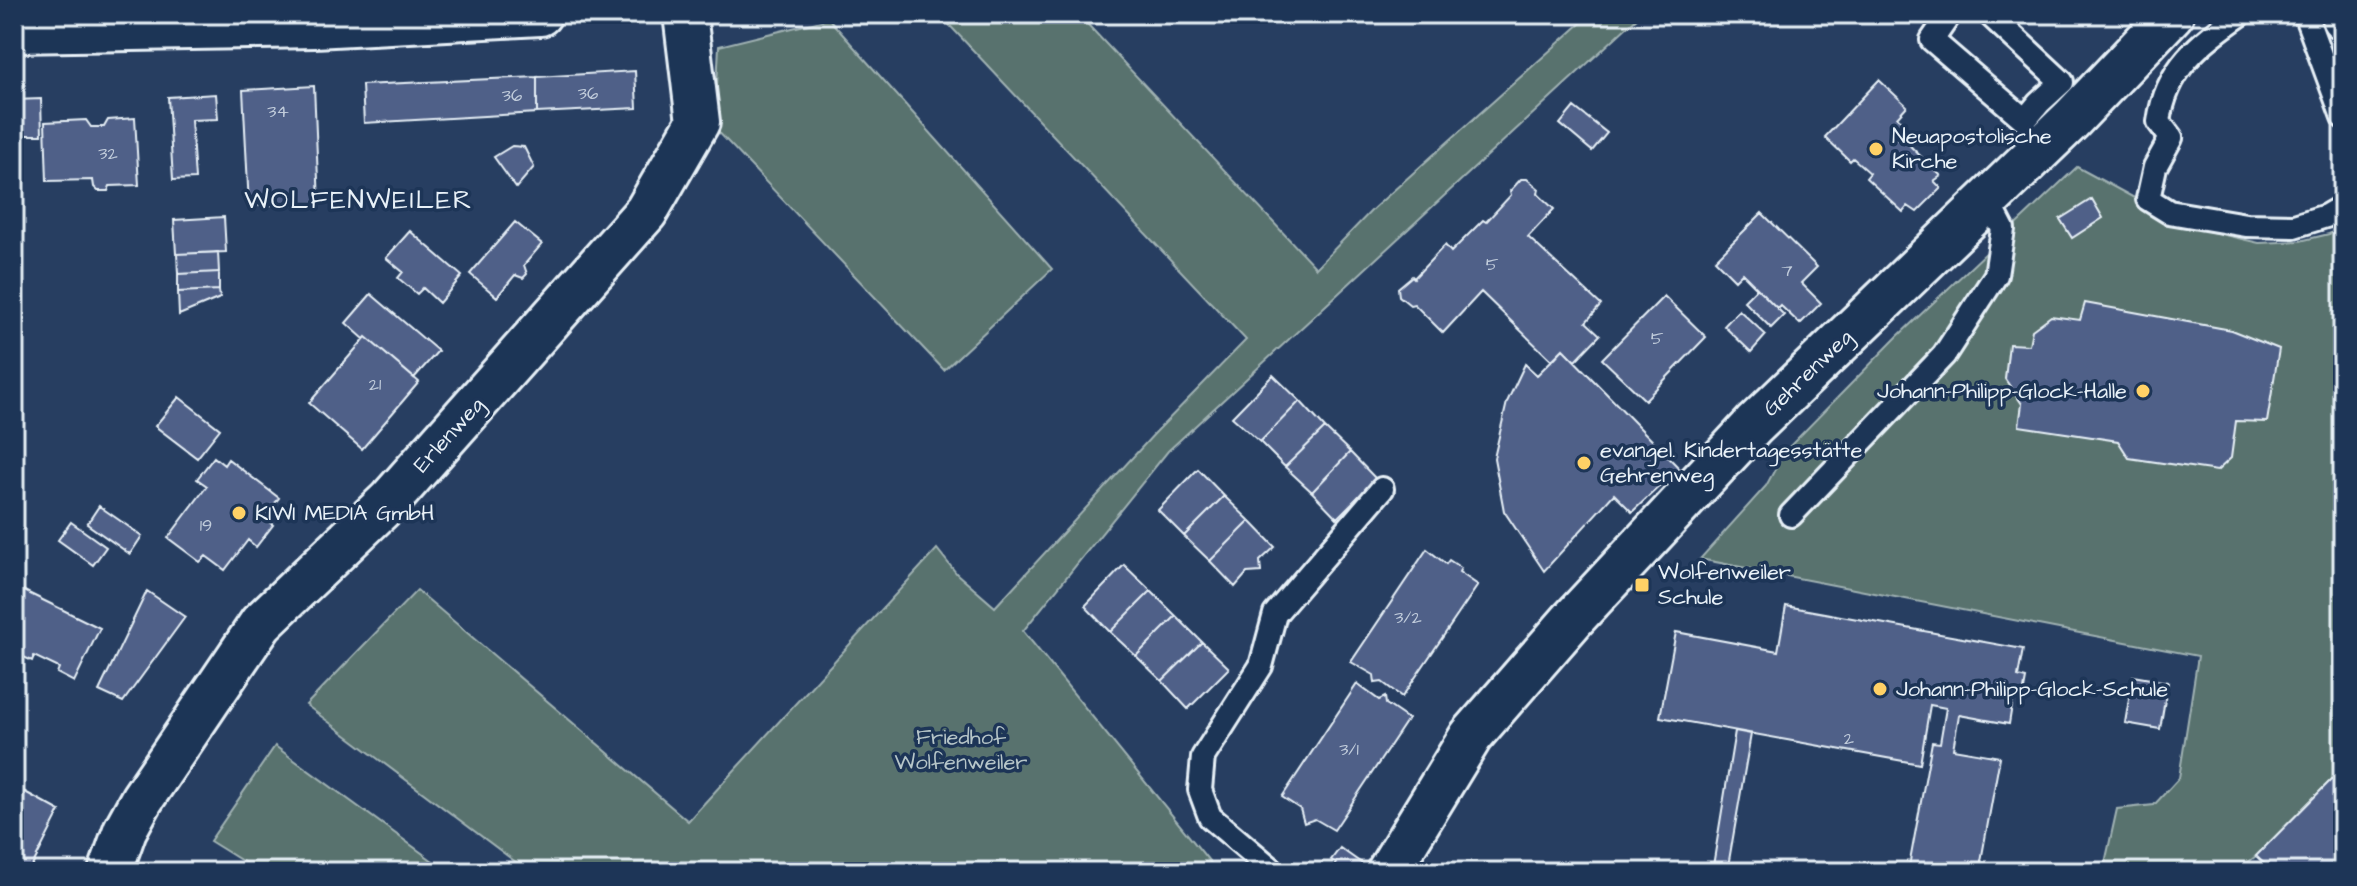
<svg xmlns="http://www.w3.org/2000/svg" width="2357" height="886" viewBox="0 0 2357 886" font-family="'Architects Daughter',sans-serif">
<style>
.green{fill:#59726e;stroke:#a0b2b3;stroke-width:2}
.building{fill:#506088;stroke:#e8f1f8;stroke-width:2}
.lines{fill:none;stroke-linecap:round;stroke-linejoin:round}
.lane-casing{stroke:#e8f1f8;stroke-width:28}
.street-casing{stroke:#e8f1f8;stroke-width:48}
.lane{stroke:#1d3557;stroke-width:22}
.street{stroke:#1d3557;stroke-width:42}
.poi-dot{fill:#ffd166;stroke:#1d3557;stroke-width:3}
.labels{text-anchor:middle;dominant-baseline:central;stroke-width:7;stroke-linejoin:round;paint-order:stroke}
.number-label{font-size:18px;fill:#c2cddc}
.poi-label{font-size:22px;fill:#e8f1f8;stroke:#1d3557;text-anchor:start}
.street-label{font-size:22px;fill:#e8f1f8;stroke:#1d3557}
.park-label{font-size:22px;fill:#b6c5c8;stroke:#1d3557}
.quarter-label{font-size:26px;letter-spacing:2px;fill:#e8f1f8;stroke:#1d3557}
</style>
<rect width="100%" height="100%" fill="#273e61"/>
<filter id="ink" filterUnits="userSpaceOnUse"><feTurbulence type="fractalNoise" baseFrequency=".0125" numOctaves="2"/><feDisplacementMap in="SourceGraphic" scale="16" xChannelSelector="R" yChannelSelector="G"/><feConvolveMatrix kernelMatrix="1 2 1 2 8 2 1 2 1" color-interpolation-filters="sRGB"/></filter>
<g filter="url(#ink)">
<!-- green -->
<path class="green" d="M939 14H1078L1316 268 1374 208 1591 14H1641L1168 451 1023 631 1218 872H529L306 705 417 590 688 821 937 549 957 574 995 607 1155 433 1246 340Z
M829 19 1052 269 944 370 711 124 716 106 719 46Z
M2077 167 2186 226 2259 243 2300 241 2329 234 2343 227V768L2256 856 2236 872H2103L2117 809 2154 805 2179 778 2198 656 1700 559 1766 486 1785 451 1898 336Z
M275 746 448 872H260L210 841Z"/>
<!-- building -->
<path class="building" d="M635 71 637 108 537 113V77Z
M537 77V113L364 123 362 85Z
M1879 80 1907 106 1897 117 1904 123 1891 137 1904 140 1941 176 1934 181 1941 188 1917 212 1908 206 1903 212 1866 178 1870 173 1853 158 1850 161 1825 137Z
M314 86 319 203 249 206 243 90Z
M216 94 218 119 191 120 195 179 173 180 168 97Z
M41 99 42 135H14V100Z
M1574 107 1607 133 1592 151 1560 124Z
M135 118 139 185 110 186 108 191H98L94 187 93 180 47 181 45 122 86 120 91 127H104L108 120Z
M512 146 524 147 534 167 516 188 494 157Z
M1521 179H1527L1539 189 1538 194 1554 209 1528 237 1601 305 1586 322 1600 335 1575 361 1563 349 1552 361 1481 292 1443 333 1414 304 1410 305 1399 296 1398 288 1412 276 1414 278 1445 245 1451 252 1483 220 1486 222 1511 195 1510 191Z
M2092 199 2103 218 2072 238 2060 219Z
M1762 213 1817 267 1801 283 1821 303 1800 324 1780 305 1777 308 1742 273 1735 280 1715 260Z
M224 217 226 252 176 254 174 220Z
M515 222 542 244 524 265 527 274 523 278 515 275 497 297 470 274Z
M410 231 462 276 439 303 423 288 417 294 398 278 403 272 386 258Z
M218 252 219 272 178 274 177 254Z
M219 272V290L178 292V274Z
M1757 288 1784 315 1771 328 1744 301Z
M219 290 220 298 179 315 178 292Z
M371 294 438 351 414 378 366 337 364 339 346 323Z
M1664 296 1706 337 1645 400 1602 359Z
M2085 303 2231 330 2279 349 2267 422 2236 421 2231 458 2217 471 2129 458 2118 441 2019 426 2022 404 2005 379 2009 344 2029 345 2032 330 2051 316 2080 320Z
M1739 310 1766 335 1751 352 1724 326Z
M366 337 419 382 362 449 309 403Z
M1563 349 1679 468 1632 512 1614 494 1544 571 1504 511 1494 458 1507 402 1525 364 1537 375Z
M1273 375 1300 401 1260 442 1232 417Z
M179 397 220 429 197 458 155 426Z
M1300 401 1325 428 1285 467 1260 442Z
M1325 428 1350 452 1312 492 1285 467Z
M1350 452 1376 479 1337 518 1312 492Z
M214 457 224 465 228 459 279 498 263 518 273 525 256 547 248 540 225 570 206 556 200 562 168 538 207 486 197 479Z
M1198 469 1224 496 1184 536 1158 510Z
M1224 496 1250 521 1210 561 1184 536Z
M99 506 142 536 130 554 87 524Z
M1250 521 1275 547 1260 561 1261 572 1247 573 1235 587 1210 561Z
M71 522 106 547 93 565 58 540Z
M1427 549 1446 564 1449 560 1461 568 1459 572 1478 585 1402 697 1382 682 1375 683 1374 675 1351 662Z
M1124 565 1151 591 1110 632 1085 606Z
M14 586 100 628 74 682 57 673 59 668 34 656 32 661 17 654 20 649 14 646Z
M147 591 185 617 123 702 99 691Z
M1151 591 1176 616 1136 656 1110 632Z
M1786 606 2023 649 2018 677 2026 679 2023 695 2014 693 2009 724 1959 715 1953 749 2000 757 1979 872H1908L1932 742 1940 743 1946 708 1930 705 1920 764 1660 717 1676 632 1778 651Z
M1176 616 1202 642 1162 681 1136 656Z
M1202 642 1229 668 1188 709 1162 681Z
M2133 676 2168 682 2160 729 2125 723Z
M1357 684 1379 700 1385 697 1386 704 1408 719 1334 830 1315 819 1304 823 1300 809 1282 797Z
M1735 731 1751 734 1727 872H1712Z
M2343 768V872H2273L2256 856Z
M14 786 60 811 29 872H14Z
M1340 848 1364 865 1359 872H1330L1336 863 1331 860Z"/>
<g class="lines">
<defs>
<path id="lane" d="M1950 14 1932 40 2025 120 2039 103 2062 82 1989 14
M2241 14C2200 43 2166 68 2159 122L2171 138 2155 167 2148 199 2169 212 2246 225 2294 226 2326 216 2343 206
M2305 14 2343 117
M1791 515 1944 355 1996 275 2003 229 1988 200
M1275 872 1210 817 1200 790 1203 757 1261 666 1275 614 1382 489"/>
<path id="street" d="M2342 14 2343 18
M14 31 314 26 540 14
M110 872 125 830 142 799 261 623 390 500 646 212 698 122 685 14
M1388 872 1471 736 1573 619 1754 425 2071 120 2172 14"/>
</defs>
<!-- lane casing -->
<use href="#lane" class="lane-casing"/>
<!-- street casing -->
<use href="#street" class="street-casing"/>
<!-- lane -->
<use href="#lane" class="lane"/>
<!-- street -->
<use href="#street" class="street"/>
</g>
</g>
<!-- markers -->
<g class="poi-dot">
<circle cx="1876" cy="149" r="8"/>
<circle cx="2143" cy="391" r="8"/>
<circle cx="1584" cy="463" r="8"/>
<circle cx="239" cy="513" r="8"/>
<rect x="1634" y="577" width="16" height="16" rx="4"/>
<circle cx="1880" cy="689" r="8"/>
</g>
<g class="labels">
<!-- number labels -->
<g class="number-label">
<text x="588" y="93">36</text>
<text x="512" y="95">36</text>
<text x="278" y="111">34</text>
<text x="108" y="153">32</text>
<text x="1492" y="264">5</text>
<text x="1787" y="270">7</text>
<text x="1657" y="338">5</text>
<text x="375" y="384">21</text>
<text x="206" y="525">19</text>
<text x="1408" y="617">3/2</text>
<text x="1849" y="738">2</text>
<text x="1349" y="749">3/1</text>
</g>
<!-- poi labels -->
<g class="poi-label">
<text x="1892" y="136">Neuapostolische<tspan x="1892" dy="25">Kirche</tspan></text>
<text x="2127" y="391" text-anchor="end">Johann-Philipp-Glock-Halle</text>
<text x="1600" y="450">evangel. Kindertagesstätte<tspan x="1600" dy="25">Gehrenweg</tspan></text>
<text x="255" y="513">KIWI MEDIA GmbH</text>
<text x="1658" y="572">Wolfenweiler<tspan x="1658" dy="25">Schule</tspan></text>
<text x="1896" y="689">Johann-Philipp-Glock-Schule</text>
</g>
<!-- street labels -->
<g class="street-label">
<text transform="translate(1808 373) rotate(-44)">Gehrenweg</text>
<text transform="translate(449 435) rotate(-48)">Erlenweg</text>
</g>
<!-- park labels -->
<g class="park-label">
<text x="961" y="737">Friedhof<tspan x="961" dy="25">Wolfenweiler</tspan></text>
</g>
<!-- quarter labels -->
<g class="quarter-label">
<text x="359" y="200">WOLFENWEILER</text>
</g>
</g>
<!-- margin -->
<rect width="2357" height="886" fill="none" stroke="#1d3557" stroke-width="48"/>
<rect x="24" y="24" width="2309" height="838" fill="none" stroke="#e8f1f8" stroke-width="3" filter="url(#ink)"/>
</svg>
